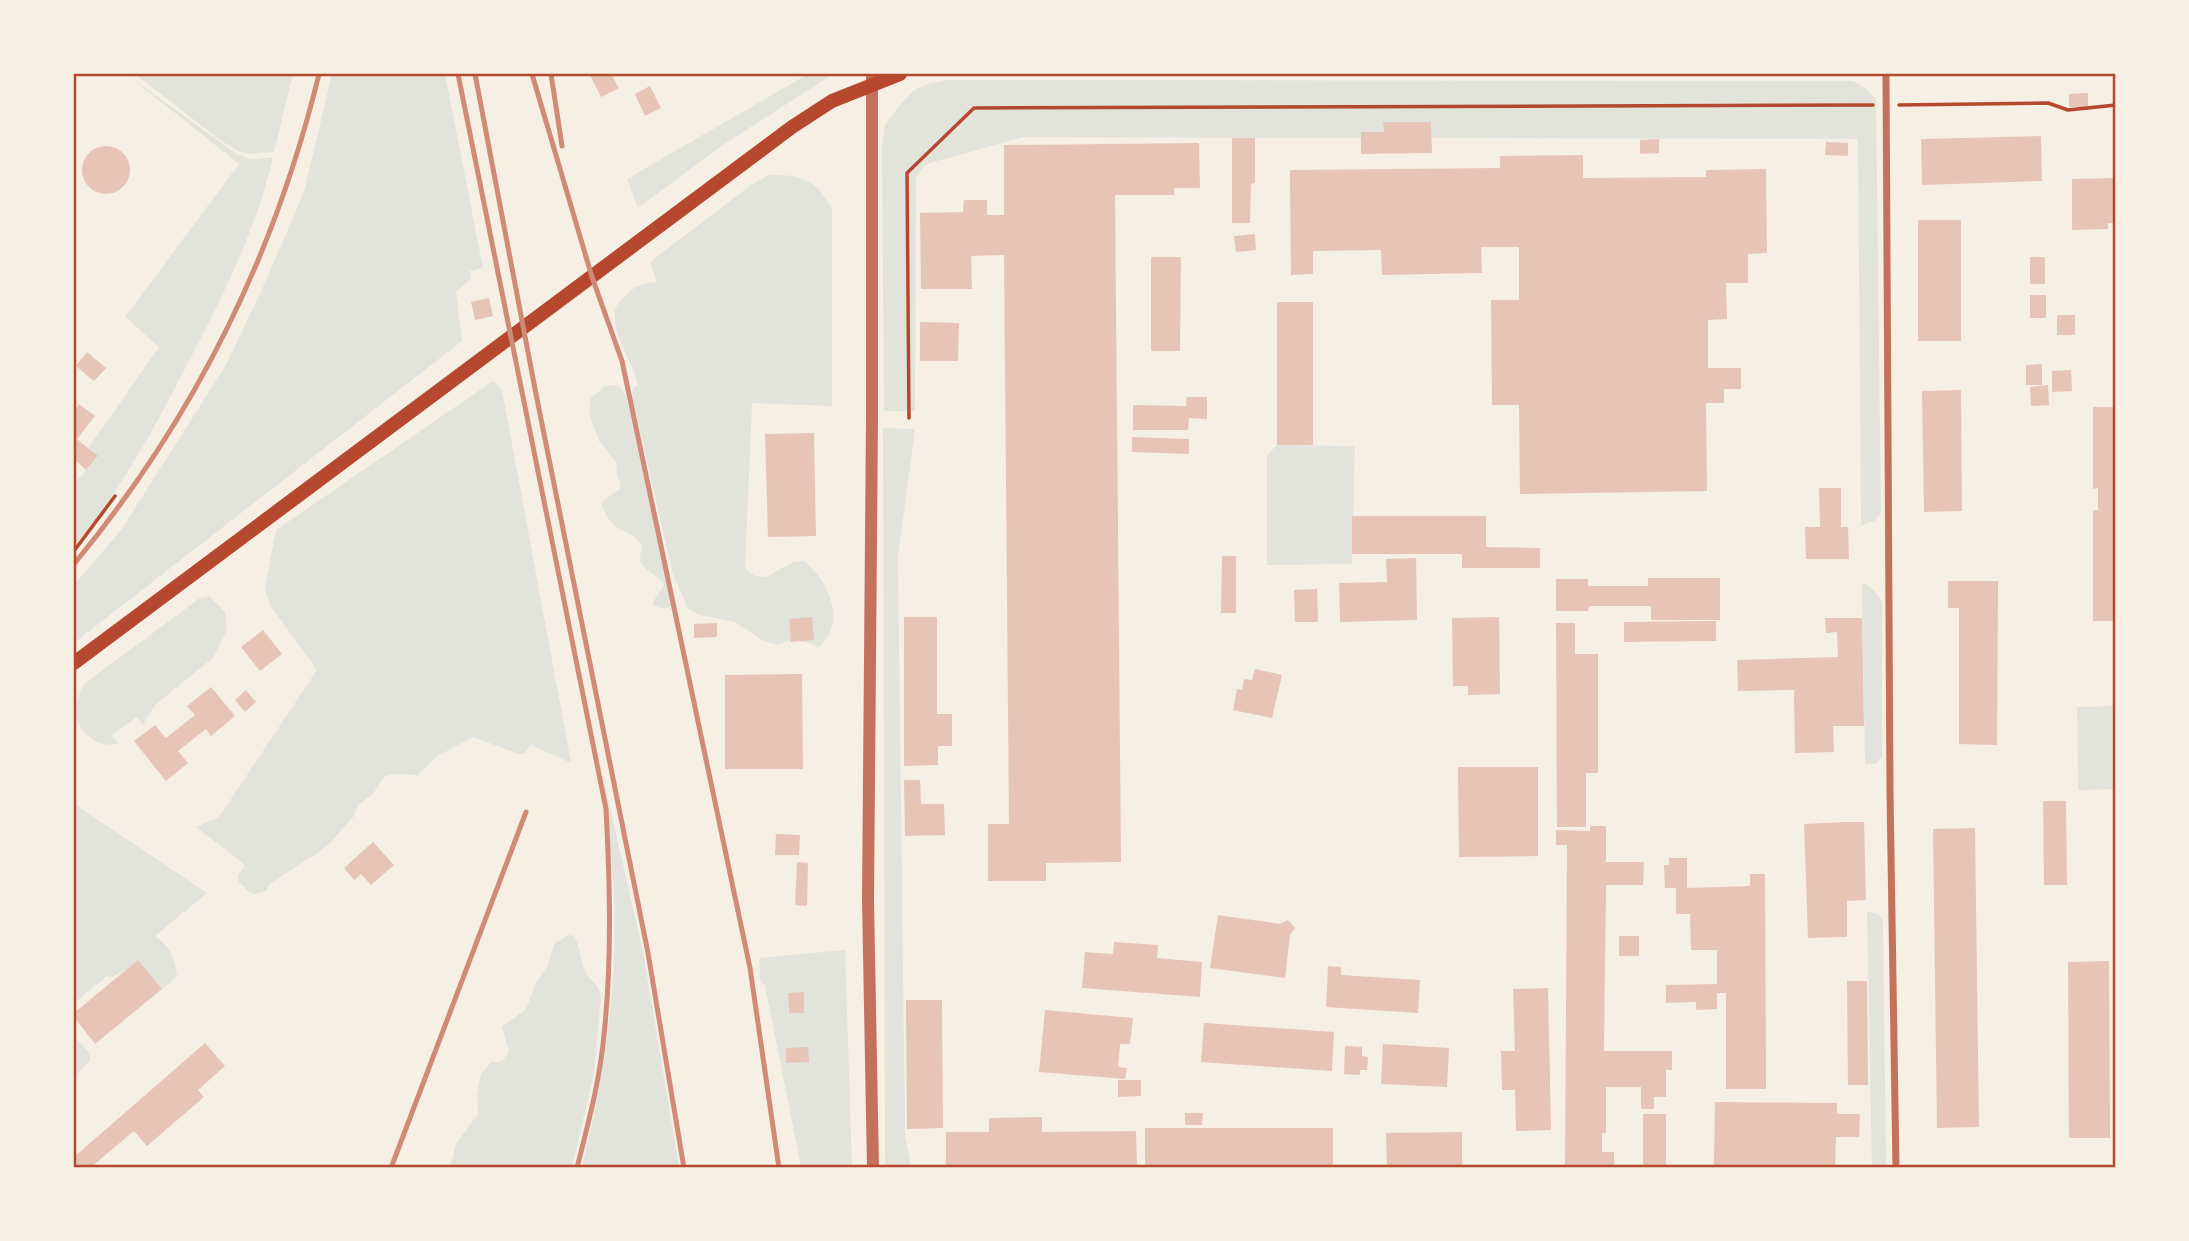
<svg xmlns="http://www.w3.org/2000/svg" width="2189" height="1241" viewBox="0 0 2189 1241" font-family="Mulish,sans-serif">
<style>
.green{fill:#e2e4dc}
.building{fill:#e6c5b7}
.lines{fill:none;stroke-linecap:round;stroke-linejoin:round}
.path{stroke:#b5482f;stroke-width:3.5}
.minor{stroke:#c5725c;stroke-width:7}
.tertiary{stroke:#c5725c;stroke-width:12}
.secondary{stroke:#b5482f;stroke-width:14}
.rail{stroke:#cf8b77;stroke-width:5}
.neatline{fill:none;stroke:#b5482f;stroke-width:2.5}
</style>
<rect width="100%" height="100%" fill="#f6efe4"/>
<!-- green -->
<path class="green" d="M126 74 237 154 250 159 273 157C257 227 225 292 192 355 158 422 122 489 74 546V484L98 457 89 447 159 347 125 317 239 164Z
M135 74H293L274 152 250 154 238 151 220 140Z
M332 74H445L483 268 470 271 471 278 456 292 462 341 74 643V585L121 530 226 365 264 285 304 192Z
M808 74H833L717 149 638 208 627 179Z
M948 80 1853 81C1864 86 1870 91 1876 101L1881 513 1876 520 1861 526 1858 139 1431 138V122H1384V132H1361V138L1024 137 926 164 916 177 915 411H884L882 148 885 125 898 107 914 90 930 83Z
M769 175C803 175 816 179 832 210V406L752 403 745 569 755 576 766 577 791 563 804 561C829 581 847 621 819 647 807 641 789 638 777 645L762 640 735 622 700 615 689 610 673 575 632 396 633 388 638 385C633 363 608 328 616 307 618 302 624 298 627 294 636 285 645 283 657 282L650 262 751 185Z
M493 381 502 390 571 763 531 745 525 753 519 754 473 737 436 757 418 775 392 774 384 777 373 794 358 805 354 816 330 843 316 854 271 883 266 891 255 894 248 891 239 882 238 875 245 867 243 863 196 827 219 817 317 670 270 605 265 589 276 530Z
M614 385C624 387 625 394 628 403L672 606C664 610 660 609 653 604 655 596 661 592 664 584 658 575 640 569 640 558 640 554 642 550 643 546 626 524 612 537 601 502L619 490 621 485 616 472 617 463 599 441 589 413 591 398 605 386Z
M883 428 915 429 898 557 905 1134 911 1168 885 1167Z
M1277 445 1355 446 1352 564 1267 565V455Z
M1862 583C1873 587 1877 592 1882 603V757L1876 764H1865Z
M209 596 225 612 227 629 214 657 155 705 143 725 137 717 112 735 118 743C99 750 78 733 76 713 76 702 79 694 84 684L200 598Z
M2115 706V789L2078 790 2077 707Z
M603 777 643 952 679 1167H582C604 1078 618 986 614 894 612 855 606 816 603 777Z
M74 804 207 893 155 936C170 947 175 957 177 976L163 989 157 988 133 967H129L113 977 107 976 74 1003Z
M1867 911 1879 915 1883 921 1886 1167H1872Z
M568 935 574 936C581 947 580 959 585 971 590 982 596 979 601 996L594 1073 572 1167H450L456 1144 478 1114 477 1095 481 1074 491 1062C501 1063 504 1060 509 1051L502 1027 526 1009 537 981 548 965 554 944Z
M845 950 852 1167H801L765 985 761 982C758 973 761 967 759 958Z
M74 1036 90 1054V1061L74 1077Z"/>
<!-- building -->
<path class="building" d="M594 74H611L619 88 601 97 590 75Z
M650 86 661 108 645 116 635 94Z
M2088 93V107H2069V94Z
M1383 122H1431L1432 153 1361 154V132H1384Z
M2041 136 2042 181 1922 185 1921 139Z
M1232 138H1255V183L1251 184 1250 223H1232Z
M1659 139V153L1640 154V140Z
M1826 142 1848 143V156L1825 155Z
M1199 143 1200 188H1174V195H1115L1121 862 1046 863V881H988V824H1009L1004 255 971 256 972 289H921L920 213 963 212 964 200H987V215H1004V145Z
M82 170a24 24 0 1 1 48 0a24 24 0 1 1-48 0Z
M1583 155V178L1706 177V170L1766 169 1767 253 1748 254V283H1726L1727 319 1708 320V368H1741V389H1724V403H1706L1707 491 1520 494 1519 405H1492L1491 300H1519V247H1481L1482 273 1382 275 1381 250 1313 251V274L1291 275 1290 170 1500 168V156Z
M2116 178V223H2108V229L2072 230V179Z
M1918 220H1961V341H1918Z
M1255 234 1256 250 1236 252 1234 236Z
M1151 257H1181L1180 351H1151Z
M2030 257H2045V284H2030Z
M2030 295H2046V318H2030Z
M489 298 493 316 475 320 471 302Z
M1277 302H1313V445H1277Z
M2057 315H2075V335H2057Z
M920 322 959 323 958 361H920Z
M87 352 106 368 94 381 76 366Z
M2042 364V385H2026V365Z
M2071 370 2072 391 2052 392V371Z
M2048 385 2049 405 2031 406 2030 387Z
M1961 390 1962 511 1924 512 1922 391Z
M1187 397H1207V419L1189 418 1188 430H1133V405L1186 406Z
M79 404 95 416 77 439 74 436V411Z
M2093 407H2116V621H2093V510H2098V488L2093 489Z
M814 433 816 536 768 537 765 434Z
M1132 437 1189 439V454L1132 452Z
M77 439 98 456 86 470 74 459V443Z
M1819 488H1841V527H1848L1849 559H1806L1805 527H1820Z
M1352 516H1486V547L1540 548V568H1462V554H1352Z
M1222 556H1236V613H1221Z
M1416 558 1417 620 1340 622 1339 583 1387 582 1386 559Z
M1648 578H1720V620H1651V606H1589L1588 611H1556V579H1588V586H1648Z
M1948 581H1998L1997 745 1959 744V608H1948Z
M1317 589 1318 622H1295L1294 590Z
M812 617 814 640 791 642 789 619Z
M904 617H937V714H952V746H938V765L904 766Z
M1499 617 1500 694 1468 695V686H1453L1452 618Z
M1825 618H1862L1864 726H1833L1834 752 1795 753 1794 690 1738 691 1737 660 1838 657 1837 632 1826 633Z
M1716 621V641L1624 642V622Z
M717 623V637L694 638V624Z
M1556 623H1575V654H1598V773H1586V827H1557Z
M263 630 282 654 260 671 241 647Z
M1255 669 1282 675 1272 718 1233 710 1237 689 1242 690 1244 679 1252 680Z
M802 674 803 769H725V675Z
M211 687 235 716 211 736 206 729 178 751 188 763 166 781 134 741 155 725 166 738 195 715 187 706Z
M246 690 256 702 245 712 235 700Z
M1458 767H1538V856L1459 857Z
M904 780H920L921 804H944L945 835 905 836Z
M2043 801H2066L2067 885H2044Z
M1844 822H1864L1866 900 1847 901V937L1808 938 1804 824Z
M1590 826H1606V862H1644L1643 885H1606L1604 1051H1672V1070H1666V1097H1654V1109H1641V1087H1606V1133H1602V1152H1614V1167H1565L1567 845H1556V830L1590 831Z
M1975 828 1979 1127 1937 1128 1933 829Z
M776 834 800 835 799 855H775Z
M373 842 394 865 371 885 361 874 354 880 344 868Z
M1669 858H1687V888L1750 886V874H1765L1766 1089H1726V993H1717V1009L1696 1010V1002L1666 1003V985L1717 984V950H1691L1690 914H1676V888H1665L1664 865H1669Z
M797 862 808 863 807 906 795 905Z
M1218 915 1280 924 1288 920 1295 928 1290 935 1285 978 1210 968Z
M1619 936H1639V956H1619Z
M1114 942 1158 945 1157 958 1202 962 1200 997 1082 988 1085 952 1113 954Z
M138 960 162 989 95 1044 74 1017V1013Z
M2109 961 2110 1138H2069L2068 962Z
M1328 966 1341 967V975L1420 980 1418 1013 1326 1007Z
M1847 981H1867L1868 1085H1848Z
M1548 988 1551 1130 1516 1131 1515 1090H1502L1501 1051H1515L1513 989Z
M804 992V1013H789L788 993Z
M906 1000H942L943 1128 907 1129Z
M1045 1010 1133 1018 1130 1044H1120L1118 1067 1127 1068 1125 1079 1039 1072Z
M1204 1023 1334 1032 1332 1071 1201 1062Z
M205 1043 225 1066 198 1090 204 1097 147 1146 134 1131 91 1167H74V1157Z
M1383 1044 1449 1048 1447 1087 1381 1084Z
M1345 1046 1362 1047V1056L1368 1057 1367 1070H1360V1075L1344 1074Z
M808 1047 809 1062 786 1063V1048Z
M1118 1080H1141V1096L1118 1097Z
M1715 1102 1837 1103V1114H1860L1859 1137H1836L1835 1167 1714 1166Z
M1185 1113H1203L1202 1125H1185Z
M1643 1114H1666V1167H1643Z
M1042 1117V1132L1136 1131 1137 1167H946V1132H989V1118Z
M1145 1128H1333V1167H1145Z
M1462 1132V1167H1387L1386 1133Z"/>
<g class="lines">
<!-- path -->
<path class="path" d="M1899 105 2048 103 2068 110 2116 105
M909 418 907 173 974 108 1873 105
M74 551 115 496"/>
<!-- minor -->
<path class="minor" d="M1886 74 1890 793 1896 1168"/>
<!-- tertiary -->
<path class="tertiary" d="M872 74V418L868 899 873 1168"/>
<!-- secondary -->
<path class="secondary" d="M74 663 792 127 832 101 900 74"/>
<!-- rail -->
<path class="rail" d="M458 74 606 809C610 884 612 960 604 1035 600 1080 588 1124 577 1168
M475 74 536 394 648 953 684 1168
M532 74 592 277 622 361 750 968 779 1168
M551 74 562 146
M74 564C193 420 275 255 319 74
M391 1168 526 812"/>
</g>
<!-- border -->
<rect width="2189" height="1241" fill="none" stroke="#f6efe4" stroke-width="150"/>
<rect x="75" y="75" width="2039" height="1091" class="neatline"/>
</svg>
